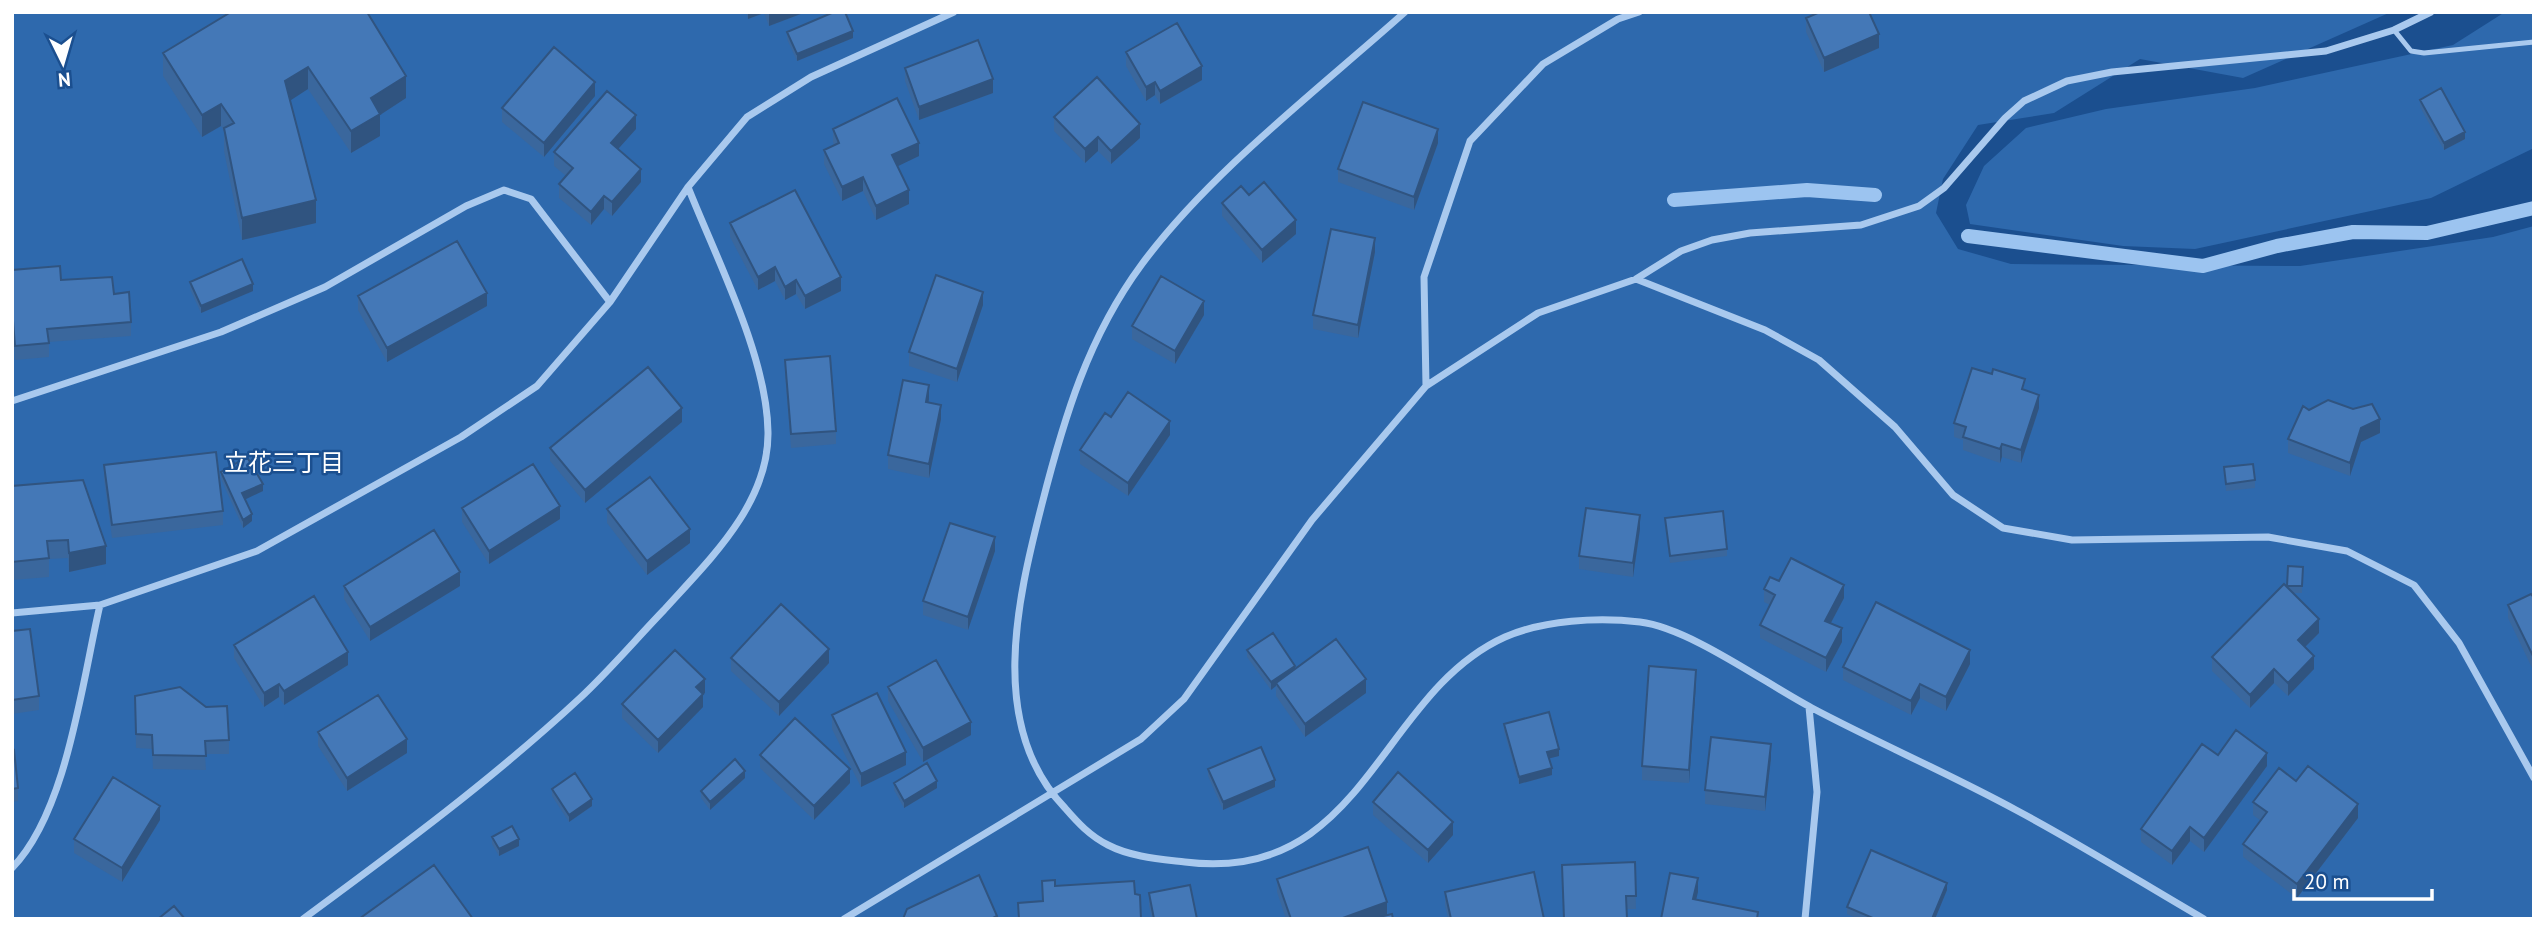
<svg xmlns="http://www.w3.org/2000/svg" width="2546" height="931" viewBox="0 0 2546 931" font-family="'PT Sans','Noto Sans JP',sans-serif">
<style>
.green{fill:#2e69ad}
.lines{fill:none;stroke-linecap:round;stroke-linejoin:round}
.stream{stroke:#9cc4f0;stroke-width:14}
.lane{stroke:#a9c9ee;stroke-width:5}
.street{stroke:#a9c9ee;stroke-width:7}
.wall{fill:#3a679d}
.shaded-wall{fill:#305480}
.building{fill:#4478b7;stroke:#305480;stroke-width:2}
.labels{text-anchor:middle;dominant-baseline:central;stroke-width:5;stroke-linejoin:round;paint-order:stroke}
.neighbourhood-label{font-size:24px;fill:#fff;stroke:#1b4f8f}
</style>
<rect width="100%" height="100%" fill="#1b4f8f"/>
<!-- green -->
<path class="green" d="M12 12H2391L2243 78 2140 59 2054 113 1978 125 1943 179 1936 213 1958 249 2011 264 2300 266 2493 237 2534 226V919H12Z
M2505 12H2534V148L2431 198 2195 249 2123 246 1970 224 1966 205 1984 166 2026 128 2106 109 2255 88 2453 45Z"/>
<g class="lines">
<!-- stream -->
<path class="stream" d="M1674 200 1807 190 1875 195
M1968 236 2203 266 2277 246 2353 232 2427 233 2534 208"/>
<!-- lane -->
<path class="lane" d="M2394 30 2411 51 2424 53 2534 42"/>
<!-- street -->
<path class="street" d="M1405 12C1319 89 1210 172 1142 264 1088 337 1064 418 1042 504 1017 601 987 727 1065 808 1078 823 1090 836 1108 845 1131 857 1160 859 1185 862 1365 885 1378 694 1505 637 1544 620 1598 617 1640 622 1690 628 1766 684 1812 708 1880 744 1950 774 2016 810 2080 844 2142 883 2204 919
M1636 279 1765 330 1819 360 1895 427 1953 495 2003 528 2072 540 2268 537 2347 551 2414 585 2459 643 2534 778
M1426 386 1424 277 1470 141 1543 64 1618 19 1639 12
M12 401 221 332 325 287 466 206 504 190 531 199 610 302
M12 613 100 605 257 551 461 437 537 386 610 302 688 187 747 117 811 77 954 12
M12 868C67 812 82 682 100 605
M303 919C398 849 494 778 580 698 610 670 636 639 664 610 709 560 769 504 768 432 767 356 716 258 688 187
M844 919 1141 739 1184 699 1312 520 1426 386 1538 313 1636 279 1681 251 1712 240 1750 233 1861 225 1919 206 1944 188 2005 118 2024 101 2067 81 2112 72 2326 51 2394 30 2431 12
M1805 919 1817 792 1809 707"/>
</g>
<!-- wall -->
<path class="wall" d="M231 12 406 98 380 115V136L351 153 308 89 290 100 316 223 242 240 224 151V131L221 126 202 137 163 76V53Z
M746 12H806L769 26 764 13 748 19Z
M1811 12H1869L1879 48 1824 72 1806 32V18L1812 16Z
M787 32 853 38 797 61 787 39Z
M1126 52 1202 80 1160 104 1155 95 1146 101 1126 66Z
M905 68 993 93 919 120 905 81Z
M595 96 544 157 502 122V108Z
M2420 100 2465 139 2444 150 2420 107Z
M1054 117 1140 138 1111 164 1098 151 1085 163 1054 131Z
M636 129 618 149 641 182 612 216 604 209 591 225 559 198V184L566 176 554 166V152Z
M833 129 919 156 897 166 909 204 876 220 863 191 842 201 824 164V150L834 145 833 142Z
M1438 143 1414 210 1338 182V169Z
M1249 195 1296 234 1262 263 1222 216V203Z
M730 223 841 291 805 309 796 294 785 300 775 281 758 290 730 237Z
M1375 252 1358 338 1313 329V315Z
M12 270 61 280 114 294 131 322V336L49 342V357L15 360 12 322Z
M190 282 253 291 201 313 190 289Z
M358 296 487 306 387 362 358 310Z
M983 305 957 382 909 366V352Z
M1204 315 1175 364 1132 339V326Z
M785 360 836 431V444L791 448 785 374Z
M2025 390 2039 408 2021 463 2002 457 2000 463 1963 450V440L1954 437V423Z
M929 399 928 402 941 419 929 478 888 469V455Z
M2309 410 2380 433 2361 442 2350 476 2288 453V439Z
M1111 417 1170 435 1128 496 1080 464V450Z
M682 422 585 503 550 461V448Z
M104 465 223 511V525L112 538 104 479Z
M2224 467 2255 480V488L2226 491Z
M221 472 263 491 245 499 252 521 243 528 221 479Z
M12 486 106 564 69 572 68 558 49 559V577L12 580Z
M462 508 560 519 489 564 462 522Z
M607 509 690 543 647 575 607 523Z
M1665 518 1727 549V556L1670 563Z
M1640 529 1633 577 1579 569V556Z
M995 551 968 630 923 615V601Z
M2288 566 2303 567 2302 593H2293L2319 633 2305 647 2314 669 2288 696 2274 683 2250 708 2212 671V657L2287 588Z
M1779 581 1844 598 1831 623 1842 642 1826 672 1760 638V625L1770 605 1764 602V589Z
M344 586H460L370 641 344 599Z
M2534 598V672L2508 618V605Z
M12 631 39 696V710L12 714Z
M234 645 348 665 284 705 279 697 264 707 234 658Z
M1247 650 1295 668 1366 693 1305 737 1276 696V686L1271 690 1247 657Z
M731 658 829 663 779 716 731 671Z
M1970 664 1946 711 1920 698 1911 715 1843 680V667Z
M1696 683 1689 783 1642 780V766Z
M888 687 971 735 923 762 888 701Z
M705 693 703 694V707L658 753 622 718V704Z
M135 696 229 740V754H205L206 770 153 769 152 749 136 748Z
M832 715 906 765 861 787 832 729Z
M1504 724 1559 756 1549 758 1552 775 1519 784 1504 731Z
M318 732 407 753 347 791 318 746Z
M12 751 18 788V801L12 802Z
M760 755 850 783 814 820 760 768Z
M2218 755 2267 766 2204 852 2190 841 2172 865 2141 842V829Z
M1771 758 1765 811 1705 804V790Z
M1208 769 1275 787 1223 810 1208 776Z
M745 778 710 810 701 798V791Z
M2296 781 2358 818 2297 898 2243 857V844L2261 821 2253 815V802Z
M894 783 937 788 904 808 894 790Z
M552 789 592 806 569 822 552 796Z
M1373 802 1453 835 1428 863 1373 815Z
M160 820 122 882 74 853V839Z
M492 837 519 846 499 856 492 844Z
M1635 862 1636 909H1627L1563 919Z
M1277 879 1387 915 1393 919H1286L1277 892Z
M1947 890 1935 919H1858L1847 914V907Z
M1445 892 1544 919H1448L1445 905Z
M1149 893 1197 919H1152L1149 906Z"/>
<!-- shaded-wall -->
<path class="shaded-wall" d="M748 12H764V13L748 19Z
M771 12H806L769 26V13Z
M853 31V38L797 61V54Z
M1879 34V48L1824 72V58Z
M1202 66V80L1160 104V91Z
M308 67V89L285 104V81Z
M406 76V98L380 115V136L351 153V131L371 98Z
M993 79V93L919 120V107Z
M595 82V96L544 157V143Z
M1155 82V95L1146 101V87Z
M221 104V126L202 137V115Z
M636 115V129L611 157V143Z
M1140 124V138L1111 164V151Z
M1438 129V143L1414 210V197Z
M2465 132V139L2444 150V143Z
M1098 137V151L1085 163V149Z
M919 143V156L892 169V155Z
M641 169V182L612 216V202Z
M863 177V191L842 201V187Z
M909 190V204L876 220V206Z
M604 196V209L591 225V212Z
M316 200V223L242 240V218Z
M1296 220V234L1262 263V250Z
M1375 238V252L1358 338V325Z
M775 267V281L758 290V277Z
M841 277V291L805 309V296Z
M796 280V294L785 300V287Z
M253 284V291L201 313V306Z
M983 292V305L957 382V369Z
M487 293V306L387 362V348Z
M1204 301V315L1175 364V351Z
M929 385V399L926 415V402Z
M2039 395V408L2021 463V450Z
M941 405V419L929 478V464Z
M682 408V422L585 503V490Z
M2380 419V433L2361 442 2350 476V463L2361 428Z
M1170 421V435L1128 496V483Z
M2002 444V457L2000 463V449Z
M263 484V491L242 501V493Z
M560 506V519L489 564V551Z
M252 514V521L243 528V520Z
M1640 515V529L1633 577V563Z
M690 529V543L647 575V561Z
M995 537V551L968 630V617Z
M106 546V564L69 572V553Z
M460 572V586L370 641V627Z
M1844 585V598L1825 634V621Z
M2319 619V633L2298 654V640Z
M1842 628V642L1826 672V658Z
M829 649V663L779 716V702Z
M1970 650V664L1946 711V697Z
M348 652V665L284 705V691Z
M2314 656V669L2288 696V683Z
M1295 666V673L1276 683V686L1271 690V682Z
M2274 669V683L2250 708V695Z
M1696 670V683L1689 783V770Z
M705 679V693L696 700V687Z
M1366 679V693L1305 737V724Z
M279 684V697L264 707V693Z
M1920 684V698L1911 715V701Z
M703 694V707L658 753V740Z
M971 722V735L923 762V748Z
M407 739V753L347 791V778Z
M1771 744V758L1765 811V797Z
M1559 749V756L1547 759V752Z
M906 752V765L861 787V774Z
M2267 753V766L2204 852V838Z
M1552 768V775L1519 784V777Z
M850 769V783L814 820V806Z
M745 771V778L710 810V802Z
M1275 780V787L1223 810V802Z
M937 781V788L904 808V801Z
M592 799V806L569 822V815Z
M2358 804V818L2297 898V884Z
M160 806V820L122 882V868Z
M1453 822V835L1428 863V850Z
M2190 827V841L2172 865V851Z
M519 839V846L499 856V849Z
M1698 878V892L1693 913V899Z
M1947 883V890L1935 919H1932Z
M1387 902V916L1379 919H1340Z"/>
<!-- building -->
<path class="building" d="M231 12H367L406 76 371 98 380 114 351 131 308 67 285 81 316 200 242 218 224 128 234 123 221 104 202 115 163 53Z
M834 12H845L853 31 797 54 787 32Z
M1817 12H1869L1879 34 1824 58 1806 18 1818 13Z
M1177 23 1202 66 1160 91 1155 82 1146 87 1126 52Z
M978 40 993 79 919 107 905 68Z
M554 47 595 82 544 143 502 108Z
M1097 77 1140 124 1111 151 1098 137 1085 149 1054 117Z
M2441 88 2465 132 2444 143 2420 100Z
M607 91 636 115 611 143 641 169 612 202 604 196 591 212 559 184 573 168 554 152Z
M897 98 919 143 892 155 909 190 876 206 863 177 842 187 824 150 839 143 833 129Z
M1363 102 1438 129 1414 197 1338 169Z
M1264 182 1296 220 1262 250 1222 203 1241 186 1249 195Z
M795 190 841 277 805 296 796 280 785 287 775 267 758 277 730 223Z
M1331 229 1375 238 1358 325 1313 315Z
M457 241 487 293 387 348 358 296Z
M242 259 253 284 201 306 190 282Z
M60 266 61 280 112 277 114 294 129 292 131 322 47 329 49 343 15 346 12 308V270Z
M936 275 983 292 957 369 909 352Z
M1161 276 1204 301 1175 351 1132 326Z
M830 356 836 431 791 434 785 360Z
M648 367 682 408 585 490 550 448Z
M1972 368 1992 374 1993 369 2025 379 2022 389 2039 395 2021 450 2002 444 2000 449 1963 437 1966 427 1954 423Z
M903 380 929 385 926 402 941 405 929 464 888 455Z
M1128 392 1170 421 1128 483 1080 450 1105 413 1111 417Z
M2328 400 2353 409 2372 404 2380 419 2361 428 2350 463 2288 439 2303 406 2309 410Z
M216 452 223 511 112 525 104 465Z
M247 457 263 484 242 493 252 514 243 520 221 472Z
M533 464 560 506 489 551 462 508Z
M2253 464 2255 480 2226 484 2224 467Z
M650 477 690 529 647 561 607 509Z
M83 480 106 546 69 553 68 540 47 541 49 558 12 562V486Z
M1586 508 1640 515 1633 563 1579 556Z
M1723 511 1727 549 1670 556 1665 518Z
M950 523 995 537 968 617 923 601Z
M434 530 460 572 370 627 344 586Z
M1791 558 1844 585 1825 621 1842 628 1826 658 1760 625 1775 595 1764 589 1770 577 1779 581Z
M2288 566 2303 567 2302 586H2287Z
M2284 584 2319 619 2298 640 2314 656 2288 683 2274 669 2250 695 2212 657Z
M2531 594 2534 598V658L2508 605Z
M314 596 348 652 284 691 279 684 264 693 234 645Z
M1876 602 1970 650 1946 697 1920 684 1911 701 1843 667Z
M781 604 829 649 779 702 731 658Z
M30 629 39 696 12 700V631Z
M1273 633 1295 666 1271 682 1247 650Z
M1336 639 1366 679 1305 724 1276 683Z
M675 650 705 679 696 687 703 694 658 740 622 704Z
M936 660 971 722 923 748 888 687Z
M1649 666 1696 670 1689 770 1642 766Z
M180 687 206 707 227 706 229 740 205 741 206 756 153 755 152 735 136 734 135 696Z
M877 693 906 752 861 774 832 715Z
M378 695 407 739 347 778 318 732Z
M1549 712 1559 749 1547 752 1552 768 1519 777 1504 724Z
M795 718 850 769 814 806 760 755Z
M2236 730 2267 753 2204 838 2190 827 2172 851 2141 829 2202 744 2218 755Z
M1711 737 1771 744 1765 797 1705 790Z
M1261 747 1275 780 1223 802 1208 769Z
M14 750 18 788 12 789V751Z
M735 759 745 771 710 802 701 791Z
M927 763 937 781 904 801 894 783Z
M2308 766 2358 804 2297 884 2243 844 2267 812 2253 802 2279 768 2296 781Z
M1398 772 1453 822 1428 850 1373 802Z
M575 773 592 799 569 815 552 789Z
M113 777 160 806 122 868 74 839Z
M512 826 519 839 499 849 492 837Z
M1368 847 1387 902 1340 919H1291L1277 879Z
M1871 850 1947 883 1932 919H1875L1847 907Z
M1635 862 1636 896H1626L1627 919H1564L1562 865Z
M434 865 473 919H359Z
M1534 872 1544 919H1451L1445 892Z
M1670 873 1698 878 1693 899 1758 912 1757 919H1661Z
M979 875 997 916 991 919H903L907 909Z
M1055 880V886L1134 881 1135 894 1140 895 1141 919H1019L1018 903 1043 901 1042 881Z
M1190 885 1197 919H1154L1149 893Z
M174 906 185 919H158Z
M1392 914 1393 919H1371Z"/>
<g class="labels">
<!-- neighbourhood labels -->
<g class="neighbourhood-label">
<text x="284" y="462">立花三丁目</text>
</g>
</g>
<!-- border -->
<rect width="2546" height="931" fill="none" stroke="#ffffff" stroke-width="28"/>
<!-- north arrow -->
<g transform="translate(63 63) rotate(175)" stroke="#1b4f8f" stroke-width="5" paint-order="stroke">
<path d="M0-5L12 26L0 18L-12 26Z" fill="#ffffff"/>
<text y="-10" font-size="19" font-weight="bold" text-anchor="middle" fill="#ffffff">N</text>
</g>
<!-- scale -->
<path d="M2294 889v10h138v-10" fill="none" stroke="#ffffff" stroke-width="3.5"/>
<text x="2304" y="889" font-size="21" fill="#ffffff" stroke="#1b4f8f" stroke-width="5" paint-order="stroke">20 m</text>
</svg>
